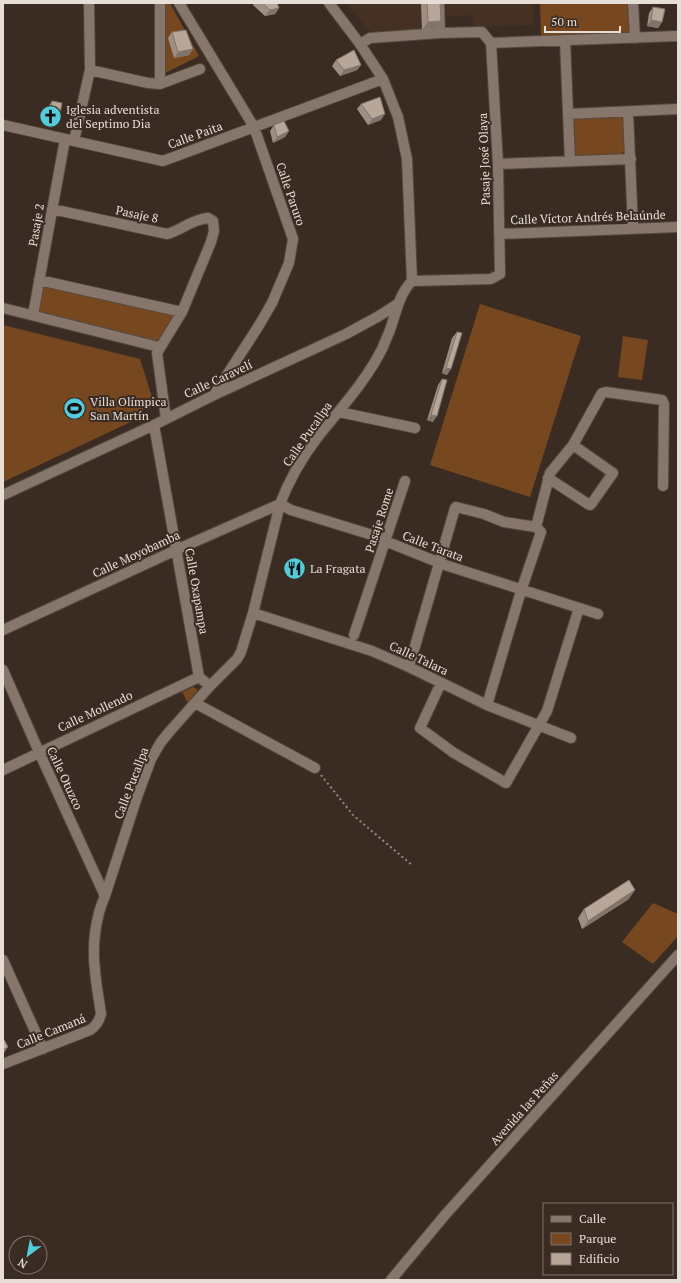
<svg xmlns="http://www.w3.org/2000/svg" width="681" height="1283" viewBox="0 0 681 1283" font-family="'PT Serif',serif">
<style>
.built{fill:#453123}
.green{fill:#774720}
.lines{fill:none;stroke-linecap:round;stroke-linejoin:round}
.minor-casing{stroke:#544940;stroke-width:12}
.path{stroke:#958981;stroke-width:2;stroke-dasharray:2 3;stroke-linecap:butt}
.minor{stroke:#87766b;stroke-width:10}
.wall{fill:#9e8f84}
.shaded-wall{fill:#81746b}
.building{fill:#b8a699;stroke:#81746b}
.labels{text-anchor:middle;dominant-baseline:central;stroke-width:4;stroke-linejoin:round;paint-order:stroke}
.poi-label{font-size:12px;fill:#e7ded8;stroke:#3a2c22;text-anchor:start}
.street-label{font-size:12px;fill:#e7ded8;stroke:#3a2c22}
</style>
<rect width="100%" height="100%" fill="#3a2c22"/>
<!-- built -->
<path class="built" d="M347 3H435L437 30 370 33Z
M446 3H533L534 25 474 27 472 15 447 17Z"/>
<!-- green -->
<path class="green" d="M165 3H170L199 56 165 73Z
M540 3H627L629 33 541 36Z
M623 114 626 150 620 155 576 156 572 151 570 121 575 116Z
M44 287 177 314 160 339 153 341 42 315 37 311 41 288Z
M480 304 581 336 530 497 430 465Z
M3 325 140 359 152 397 137 419 3 482Z
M623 336 648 340 642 380 618 377Z
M193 687 197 689V691L188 703 182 692Z
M653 903 678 914V936L653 964 622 942Z"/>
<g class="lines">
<defs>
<path id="minor" d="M160 3V84
M179 3 254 127 293 239 289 263 272 303 258 327 214 395
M439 3 440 33
M633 3 635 38
M565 40 570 161
M491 43 678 36
M360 44 370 38 440 33 482 32 491 43
M90 70 148 83 160 84 200 69
M628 112 633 228
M568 114 678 109
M3 125 163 161 383 79
M74 141 90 70 89 3
M498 164 631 159
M52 209 167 234C182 230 190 220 208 218L213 221 214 231 211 242 182 312 157 353 166 419
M499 234 678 227
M39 280 182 312
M412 281 491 279 500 274 498 164 491 43
M3 308 159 347
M33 315 65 139
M339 412 415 428
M154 425 199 677 210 686
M548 478 588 504 590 505 592 503 613 473 573 445
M3 495 154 425 214 395 346 334 379 316 399 303
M280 504 291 510 382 538 385 541 445 565 598 614
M536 527 550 473 573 445 602 393 606 392 662 400 664 404 663 486
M253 613 372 651 409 667 487 705 571 738
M3 630 176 550 280 504
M354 635 405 481
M409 667 455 508 456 507 484 514 504 522 536 527 541 532 521 591 487 705
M3 670 39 752 105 896
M441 683 420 728 454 753 506 783 547 711 579 608
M195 703 315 768
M3 770 199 677
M3 960 43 1049
M3 1064 90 1030C96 1026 99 1022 101 1014 99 999 96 985 95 970 92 947 95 918 105 896L137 797 151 759 161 742 170 731 210 686 237 659 241 652 253 613 280 504C289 480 302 458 317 438 340 409 367 380 383 347 385 341 388 336 390 330 396 313 399 294 412 281L407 159 398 117 383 79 360 44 329 3
M391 1280 445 1215 678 955"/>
</defs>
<!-- minor casing -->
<use href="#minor" class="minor-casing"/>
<!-- path -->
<path class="path" d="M321 775 353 815 413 866"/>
<!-- minor -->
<use href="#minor" class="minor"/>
</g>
<!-- wall -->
<path class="wall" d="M254 3H277L279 8 275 14 265 16 253 5Z
M421 3H440L441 21 435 29 422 30Z
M653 7 662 22 658 28 647 26 649 13Z
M172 32 193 49 189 55 174 58 168 38Z
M336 60 361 65 357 70 340 76 332 66Z
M52 101 55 124 45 122 48 107Z
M361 104 381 120 368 125 357 109Z
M274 125 289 131 285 137 273 143 270 131Z
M457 332 447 375 442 373 452 338Z
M442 379 433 422 427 420 438 385Z
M629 899 582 929 578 918 584 909Z"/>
<!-- shaded-wall -->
<path class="shaded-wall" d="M279 8 275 14 265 16 270 10Z
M651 20 662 22 658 28 647 26Z
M441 21 435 29 422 30 428 22Z
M193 49 189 55 174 58 178 52Z
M361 65 357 70 340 76 344 70Z
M385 114 381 120 368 125 372 119Z
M49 116 59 118 55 124 45 122Z
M289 131 285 137 273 143 277 137Z
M446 368 451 369 447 375 442 373Z
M431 415 437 416 433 422 427 420Z
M635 890 629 899 582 929 588 921Z
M8 1047 4 1053 3 1054V1050Z"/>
<!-- building -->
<path class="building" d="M262 3H277L279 8 270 10Z
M427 3H440L441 21 428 22Z
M653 7 665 9 662 22 651 20Z
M186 30 193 49 178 52 172 32Z
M354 50 361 65 344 70 336 60Z
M380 97 385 114 372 119 361 104Z
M52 101 62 103 59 118 49 116Z
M284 121 289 131 277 137 274 125Z
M457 332 462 333 451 369 446 368Z
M442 379 447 380 437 416 431 415Z
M629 880 635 890 588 921 584 909Z
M3 1038 8 1047 3 1050Z"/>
<!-- icons -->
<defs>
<symbol id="church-disc" viewBox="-11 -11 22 22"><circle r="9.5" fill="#53cbda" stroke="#3a2c22"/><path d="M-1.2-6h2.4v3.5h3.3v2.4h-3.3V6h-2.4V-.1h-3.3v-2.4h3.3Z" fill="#111"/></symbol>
<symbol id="stadium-disc" viewBox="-11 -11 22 22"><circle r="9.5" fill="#53cbda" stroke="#3a2c22"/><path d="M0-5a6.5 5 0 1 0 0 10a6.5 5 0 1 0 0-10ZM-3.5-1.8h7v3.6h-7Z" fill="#111"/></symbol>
<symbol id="restaurant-disc" viewBox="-11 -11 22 22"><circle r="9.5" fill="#53cbda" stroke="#3a2c22"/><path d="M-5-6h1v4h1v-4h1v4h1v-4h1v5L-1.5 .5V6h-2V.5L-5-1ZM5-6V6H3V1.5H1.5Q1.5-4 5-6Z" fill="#111"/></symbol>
</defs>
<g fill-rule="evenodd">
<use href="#church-disc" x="38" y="104" width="25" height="25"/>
<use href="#stadium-disc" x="62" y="396" width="25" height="25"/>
<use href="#restaurant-disc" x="282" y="556" width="25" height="25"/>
</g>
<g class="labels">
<!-- poi labels -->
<g class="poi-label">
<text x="66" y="109">Iglesia adventista<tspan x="66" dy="14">del Septimo Dia</tspan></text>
<text x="90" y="401">Villa Olímpica<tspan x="90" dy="14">San Martín</tspan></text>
<text x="310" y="568">La Fragata</text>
</g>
<!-- street labels -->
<g class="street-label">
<text transform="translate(195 135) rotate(-20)">Calle Paita</text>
<text transform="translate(484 159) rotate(-92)">Pasaje José Olaya</text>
<text transform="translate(291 194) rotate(71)">Calle Paruro</text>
<text transform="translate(137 214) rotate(12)">Pasaje 8</text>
<text transform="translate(588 217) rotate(-2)">Calle Víctor Andrés Belaúnde</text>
<text transform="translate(36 225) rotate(-80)">Pasaje 2</text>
<text transform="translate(218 379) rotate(-25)">Calle Caravelí</text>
<text transform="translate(307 434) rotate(-55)">Calle Pucallpa</text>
<text transform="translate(379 520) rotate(-72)">Pasaje Rome</text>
<text transform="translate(433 546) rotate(21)">Calle Tarata</text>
<text transform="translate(136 554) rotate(-25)">Calle Moyobamba</text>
<text transform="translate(197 591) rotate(80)">Calle Oxapampa</text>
<text transform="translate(419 658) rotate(25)">Calle Talara</text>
<text transform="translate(95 711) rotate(-25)">Calle Mollendo</text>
<text transform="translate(65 778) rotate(65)">Calle Otuzco</text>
<text transform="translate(131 783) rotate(-69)">Calle Pucallpa</text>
<text transform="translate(51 1031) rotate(-22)">Calle Camaná</text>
<text transform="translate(524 1108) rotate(-48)">Avenida las Peñas</text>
</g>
</g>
<!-- border -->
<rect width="681" height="1283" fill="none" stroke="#e7ded8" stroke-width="8"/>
<!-- legend -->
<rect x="543" y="1203" width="130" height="72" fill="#3a2c22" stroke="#7f736b"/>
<rect x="551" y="1216" width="20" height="6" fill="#87766b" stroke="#7f736b"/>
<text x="579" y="1223" font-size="12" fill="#e7ded8">Calle</text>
<rect x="551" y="1233" width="20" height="12" fill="#774720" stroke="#7f736b"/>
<text x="579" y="1243" font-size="12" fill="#e7ded8">Parque</text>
<rect x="551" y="1253" width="20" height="12" fill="#b8a699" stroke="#7f736b"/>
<text x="579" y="1263" font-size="12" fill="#e7ded8">Edificio</text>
<!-- north arrow -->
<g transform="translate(28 1255) rotate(212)"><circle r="19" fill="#3a2c22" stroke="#7f736b"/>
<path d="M0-3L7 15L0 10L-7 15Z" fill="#53cbda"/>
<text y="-6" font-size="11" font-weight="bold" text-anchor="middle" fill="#e7ded8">N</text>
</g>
<!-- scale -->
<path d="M545 26v6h75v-6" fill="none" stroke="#e7ded8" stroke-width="2"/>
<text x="551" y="26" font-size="12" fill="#e7ded8" stroke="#3a2c22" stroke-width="3" paint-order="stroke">50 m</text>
</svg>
